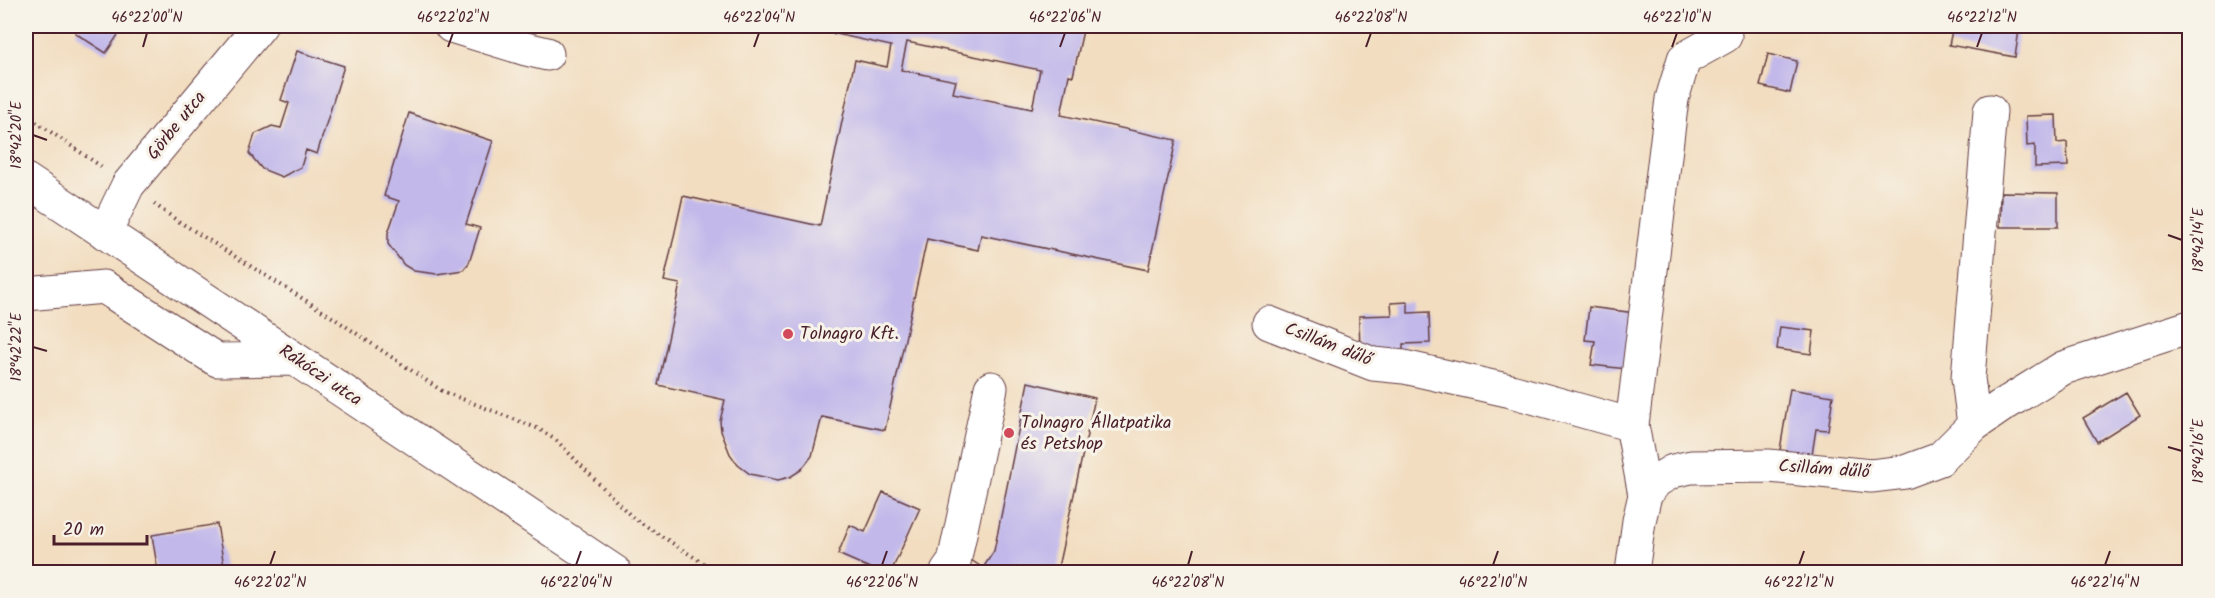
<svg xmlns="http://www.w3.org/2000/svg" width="2215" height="598" viewBox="0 0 2215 598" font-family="Kalam,sans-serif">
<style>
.building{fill:#c2b9ea;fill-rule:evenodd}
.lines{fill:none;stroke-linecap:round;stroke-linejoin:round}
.minor-casing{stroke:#633c41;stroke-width:35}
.path{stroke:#633c41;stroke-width:4;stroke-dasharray:1.5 4.5;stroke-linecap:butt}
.minor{stroke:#fff;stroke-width:33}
.ticks{fill:none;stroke:#4a1f2b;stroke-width:2}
.poi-dot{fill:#d1495b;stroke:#f7f3e8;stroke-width:2}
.labels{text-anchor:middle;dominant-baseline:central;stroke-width:6;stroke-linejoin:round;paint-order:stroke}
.street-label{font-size:18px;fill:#4a1f2b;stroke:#f7f3e8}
.poi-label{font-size:18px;fill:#4a1f2b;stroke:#f7f3e8;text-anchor:start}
.neatline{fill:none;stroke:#4a1f2b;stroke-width:2}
.ticks-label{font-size:15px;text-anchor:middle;fill:#4a1f2b}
</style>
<rect width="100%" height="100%" fill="#f7f3e8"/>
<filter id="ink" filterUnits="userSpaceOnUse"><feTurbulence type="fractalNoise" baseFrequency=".0167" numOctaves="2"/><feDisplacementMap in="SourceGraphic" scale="12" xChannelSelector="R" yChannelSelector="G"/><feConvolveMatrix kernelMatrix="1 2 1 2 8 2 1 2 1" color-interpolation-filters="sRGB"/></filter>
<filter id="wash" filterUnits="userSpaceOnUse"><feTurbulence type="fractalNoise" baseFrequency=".008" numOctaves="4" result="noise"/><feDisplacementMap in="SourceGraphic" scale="24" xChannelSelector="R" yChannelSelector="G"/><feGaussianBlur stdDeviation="1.35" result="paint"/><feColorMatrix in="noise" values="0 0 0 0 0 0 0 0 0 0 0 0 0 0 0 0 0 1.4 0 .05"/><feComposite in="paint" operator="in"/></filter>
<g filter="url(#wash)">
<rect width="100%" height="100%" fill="#f2ddc0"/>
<g id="blocks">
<!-- building -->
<path class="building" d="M80 26H124L106 53 75 33Z
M800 26H1084L1073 76 1069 75 1061 115 1176 140 1148 270 981 235 978 250 927 239 885 430 822 417 812 456 801 470 790 477 778 480 750 474 738 465 730 454 721 431 720 421 725 400 658 385 680 284 664 281 683 196 820 226 855 60 887 67 891 46ZM907 42 1040 70 1032 109 953 93 956 81 901 70Z
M1953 26H2008L2007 28 2019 30 2015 57 1949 45Z
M297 51 344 66 317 154 306 150 301 167 282 177 262 169 249 153 255 134 272 126 281 128 289 103 281 100Z
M1768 54 1797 61 1790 93 1760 86Z
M409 113 493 141 466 224 480 228 469 263 463 270 437 274 414 271 404 265 388 244V233L399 201 384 196Z
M2056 115 2057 143 2067 142 2068 166 2035 167V145L2027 146 2026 116Z
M2001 192 2058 193V227H2000Z
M1408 302V313L1429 312 1430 343 1403 344V351L1360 352 1359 316 1392 315 1391 303Z
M1589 307 1635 313 1627 369 1591 365 1595 341 1585 340Z
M1780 327 1814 331 1811 354 1777 349Z
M1028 382 1095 398 1057 572H963L971 560 983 568 994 551Z
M1790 389 1833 396 1828 430 1816 429 1812 455 1780 450Z
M2126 392 2140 415 2097 442 2083 418Z
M883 492 920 508 891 572H879L838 554 850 525 865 532Z
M217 524 225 572H158L152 535Z"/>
</g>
</g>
<g filter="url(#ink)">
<use href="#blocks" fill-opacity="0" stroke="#633c41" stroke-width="1.5"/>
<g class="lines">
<defs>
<path id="minor" d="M451 26 526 49 547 54
M26 180 615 572
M105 233 128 185 260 26
M26 294 104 287 217 360 295 359
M1269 323 1373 364 1404 367 1511 391 1632 425
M1974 425 1968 378 1990 111
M1645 495 1632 425 1672 99 1684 59 1725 36
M947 572 954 562 991 388
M1632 572 1639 521 1645 495 1656 481 1673 471 1691 467 1769 466 1871 476 1905 472 1940 459 1974 425 2000 407 2063 368 2190 327"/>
</defs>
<!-- minor casing -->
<use href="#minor" class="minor-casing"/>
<!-- path -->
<path class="path" d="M26 115 102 167
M154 204 175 219 329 315 442 391 539 429 557 441 632 517 717 572"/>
<!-- minor -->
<use href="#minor" class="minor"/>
</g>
</g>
<!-- ticks -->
<path class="ticks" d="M143 47 147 33M448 47 453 33M754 47 759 33M1060 47 1065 33M1366 47 1371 33M1672 47 1677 33M1977 47 1982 33M33 135 47 140M2168 235 2182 240M33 347 47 351M2168 447 2182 451M270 565 275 551M576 565 581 551M882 565 887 551M1188 565 1192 551M1493 565 1498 551M1799 565 1804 551M2105 565 2110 551"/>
<!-- markers -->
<g class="poi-dot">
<circle cx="788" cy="334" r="6"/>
<circle cx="1009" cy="433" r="6"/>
</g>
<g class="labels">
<!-- street labels -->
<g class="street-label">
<text transform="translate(177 126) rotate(-51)">Görbe utca</text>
<text transform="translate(1328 345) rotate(21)">Csillám dűlő</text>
<text transform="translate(320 376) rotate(34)">Rákóczi utca</text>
<text transform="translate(1824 470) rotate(4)">Csillám dűlő</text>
</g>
<!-- poi labels -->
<g class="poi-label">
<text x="800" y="334">Tolnagro Kft.</text>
<text x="1021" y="423">Tolnagro Állatpatika<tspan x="1021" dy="21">és Petshop</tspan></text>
</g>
</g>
<!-- margin -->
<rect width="2215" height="598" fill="none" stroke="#f7f3e8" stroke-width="66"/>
<!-- scale -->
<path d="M54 535v9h93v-9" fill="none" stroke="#4a1f2b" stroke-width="3"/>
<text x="63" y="535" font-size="18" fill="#4a1f2b" stroke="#f7f3e8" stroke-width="4.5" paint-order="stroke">20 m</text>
<rect x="33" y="33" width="2149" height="532" class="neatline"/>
<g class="ticks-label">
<text x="147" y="22">46°22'00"N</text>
<text x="453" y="22">46°22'02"N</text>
<text x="759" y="22">46°22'04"N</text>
<text x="1065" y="22">46°22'06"N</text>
<text x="1371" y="22">46°22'08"N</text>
<text x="1677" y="22">46°22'10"N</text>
<text x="1982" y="22">46°22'12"N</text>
<text transform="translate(16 135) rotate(-90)" y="5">18°42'20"E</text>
<text transform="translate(2198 240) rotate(-90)" y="5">18°42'14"E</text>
<text transform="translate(16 347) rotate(-90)" y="5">18°42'22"E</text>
<text transform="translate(2198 451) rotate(-90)" y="5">18°42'16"E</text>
<text x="270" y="587">46°22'02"N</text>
<text x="576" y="587">46°22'04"N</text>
<text x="882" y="587">46°22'06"N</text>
<text x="1188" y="587">46°22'08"N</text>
<text x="1493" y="587">46°22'10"N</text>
<text x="1799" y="587">46°22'12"N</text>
<text x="2105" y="587">46°22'14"N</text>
</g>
</svg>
